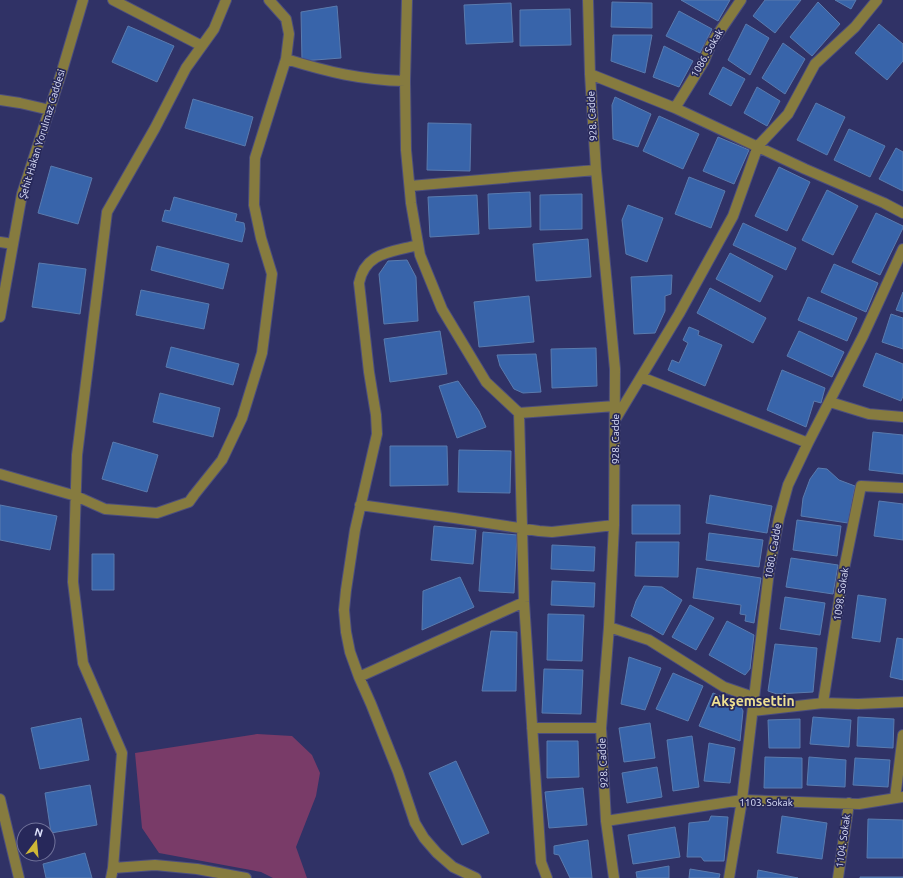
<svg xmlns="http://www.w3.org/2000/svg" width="903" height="878" viewBox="0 0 903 878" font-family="Ubuntu,sans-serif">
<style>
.green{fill:#793b68}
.building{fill:#3864aa;stroke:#5a7bae}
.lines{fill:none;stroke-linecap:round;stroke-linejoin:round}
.minor-casing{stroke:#4c4e7e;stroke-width:12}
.minor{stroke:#867b3f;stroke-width:10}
.labels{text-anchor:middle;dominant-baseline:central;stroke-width:3.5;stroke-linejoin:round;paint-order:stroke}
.street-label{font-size:10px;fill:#dde1fb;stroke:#27285a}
.district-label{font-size:14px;font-weight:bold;fill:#eee091;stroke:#27285a}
</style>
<rect width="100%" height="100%" fill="#303266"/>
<!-- green -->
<path class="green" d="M257 734 292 736 312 755 320 773 316 796 296 847 307 878H273L261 872 159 853 142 828 135 753Z"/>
<!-- building -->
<path class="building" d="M681 0H730L718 21Z
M765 0H801L775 33 753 16Z
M835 0H856L851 9Z
M612 2 652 3V28L611 27Z
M818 2 840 24 812 56 790 37Z
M511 3 513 42 466 44 464 5Z
M337 6 341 58 302 61 301 12Z
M570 9 571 45 520 46V10Z
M679 11 712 29 700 53 666 36Z
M746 24 769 38 750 75 728 60Z
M879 24 903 44V61L887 80 855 53Z
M128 26 174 46 157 82 112 62Z
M613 35H652L645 73 611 61Z
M783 43 805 59 785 94 762 78Z
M664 46 693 61 679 87 653 77Z
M723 67 745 79 731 106 709 94Z
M757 87 780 101 767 126 744 113Z
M615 97 651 114 638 147 613 139 612 105Z
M193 99 253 117 245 146 185 128Z
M816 103 845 117 827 155 797 140Z
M659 116 699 134 683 169 643 151Z
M428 123 471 124 470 171 427 170Z
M849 129 885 146 870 177 834 160Z
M718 137 749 150 734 184 703 171Z
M896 148 903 152V191L879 179Z
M51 166 92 178 78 224 38 213Z
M779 167 810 182 787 231 755 216Z
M689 177 725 191 711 228 675 214Z
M827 190 858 206 833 255 802 240Z
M530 192 531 227 489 229 488 194Z
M582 194V229L540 230V195Z
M477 195 479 234 430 237 428 197Z
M174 197 237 214 235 221 244 223 245 229 242 242 162 221 165 210 170 211Z
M628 205 663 218 647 262 626 254 622 220Z
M876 213 903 226V228L880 275 852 262Z
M743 223 796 248 786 270 733 245Z
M588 239 591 277 536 281 533 244Z
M157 246 229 264 223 289 151 270Z
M730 253 773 276 760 302 716 279Z
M407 260 416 277 418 321 384 324 379 274 388 261Z
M39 263 86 269 80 314 32 307Z
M834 264 878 283 866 312 821 292Z
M672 275 671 294 665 296V311L655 333 634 334 631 277Z
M710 288 766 318 753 343 697 313Z
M141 290 209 304 204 329 136 315Z
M903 292V312L896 310Z
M529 296 534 342 479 347 474 302Z
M808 297 857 318 847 341 798 320Z
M891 314 903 318V349L882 342Z
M689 327 699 331 698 335 722 345 705 386 668 370 672 360 679 363 688 343 683 340Z
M440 331 447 374 390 382 384 339Z
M799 331 844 352 832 377 787 356Z
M171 347 239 364 233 385 166 367Z
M596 348 597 386 552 388 551 349Z
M876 353 903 364V396L901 401 863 386Z
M536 354 541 392 523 393 514 389 500 366 497 355Z
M782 370 825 388 821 403 814 401 806 427 767 410Z
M458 381 479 411 486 427 457 438 439 386Z
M160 393 220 408 213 437 153 422Z
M873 432 903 435V474L869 470Z
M113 442 158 455 147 492 102 479Z
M390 446H447L448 485 390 486Z
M459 450 511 451 510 493 458 492Z
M818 468 827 469 839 480 855 486 848 523 801 516 803 498 810 479Z
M710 495 772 506 767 533 706 523Z
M879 501 903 504V540L874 536Z
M0 505 57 516 50 550 0 540Z
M632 505H680V534H632Z
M797 520 841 526 837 556 793 550Z
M434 526 476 530 473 564 431 560Z
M483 532 517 535 514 593 479 591Z
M709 533 763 540 759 567 706 560Z
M636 542H679L678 577 635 576Z
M552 545 595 547 594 571 551 569Z
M92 554H114V590H92Z
M791 558 838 565 833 594 786 587Z
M697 568 761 578 754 623 745 621 746 615 740 614 741 605 693 598Z
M460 577 474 607 422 630 423 591Z
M552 581 595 583 594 607 551 605Z
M644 586 662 587 682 600 663 635 631 616 636 601Z
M858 595 886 599 880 642 852 638Z
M785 597 825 603 820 635 780 629Z
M690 605 714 618 696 650 672 637Z
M548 614 584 615 582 661 547 660Z
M727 621 754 635 750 669 745 675 709 655Z
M491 631 517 632 516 691H482Z
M897 638 903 639V680L890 677Z
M775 644 817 648 813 692 777 694 768 691Z
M629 657 661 668 645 710 621 704Z
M544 669 583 670 581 714 542 713Z
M673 673 703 686 688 721 656 709Z
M713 693 740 705 743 711 740 741 699 726Z
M813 717 851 720 849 747 810 744Z
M858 717 894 719 893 748 857 746Z
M81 718 89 760 40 769 31 728Z
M800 719V748H769L768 720Z
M650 723 655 758 624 762 619 728Z
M692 736 699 787 673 791 667 740Z
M547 741H578L579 777 547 778Z
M709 743 735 748 730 783 704 781Z
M765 757 802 758V788H764Z
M809 757 846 760 845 787 807 785Z
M855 758 890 760 888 787 853 785Z
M456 761 489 833 462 845 429 773Z
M657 767 662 797 627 803 622 773Z
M90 785 97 825 51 833 45 793Z
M583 788 587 825 549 828 545 792Z
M711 816 728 817 724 861H704L701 857H687L689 823 709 821Z
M782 816 827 823 822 859 777 853Z
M868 819 903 820V858H867Z
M675 827 680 857 633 864 628 835Z
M588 840 592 878H570L559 855 554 854V846Z
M85 853 92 878H46L43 864Z
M669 866V878H637L636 872Z
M690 869 720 874 719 878H689Z
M758 870 798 878H757Z
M860 877H903V878H860Z"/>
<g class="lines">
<defs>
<path id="minor" d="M113 0 202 46
M407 0 405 81 406 150 411 203 420 255 442 309 486 382 519 413 524 602 541 862 547 878
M588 0 590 74 596 170 615 369 614 525 609 627 601 728 606 821 614 878
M286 59C328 72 361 80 405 81
M590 74 675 108 805 169 884 203 903 213
M0 100 20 103 50 110
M675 108 704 61 711 44 741 0
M410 186 596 170
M0 242 13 244
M418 245C392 252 365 252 359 283L369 372 376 415 377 434 355 530 346 590 344 610 346 632 350 652 359 677 371 704 398 772 415 823 424 838 437 853 453 867 476 878
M0 317 22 194 62 71 83 0
M641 377 808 443
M830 402 869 414 903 417
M519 413 615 406
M615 420 679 314 733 216 758 146 788 114 815 64 855 27 877 0
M0 474 76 496 105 509 157 513 189 502 194 495 222 460 242 418 262 353 272 274 261 238 254 205 255 158 286 59 289 34 286 19 269 0
M360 505 454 518 539 531 552 532 614 525
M609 627 649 640 724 687 753 697
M359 677 524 602
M823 703 844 569 861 486 903 488
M753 711 823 703 858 704 903 702
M532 728H601
M895 798 903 735
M0 799 19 878
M606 821 742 800 859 804 903 797
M113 868 155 865 197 869 246 878
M111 878 113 868 122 753 83 663 73 582 77 455 107 212 155 128 186 68 214 29 226 0
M729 878 742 800 769 571 779 518 788 485 808 443 863 336 903 249
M838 878 849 803"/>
</defs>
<!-- minor casing -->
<use href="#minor" class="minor-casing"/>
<!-- minor -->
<use href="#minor" class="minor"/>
</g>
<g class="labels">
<!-- street labels -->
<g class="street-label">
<text transform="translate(707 53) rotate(-60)">1086. Sokak</text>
<text transform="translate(592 116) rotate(-93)">928. Cadde</text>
<text transform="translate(42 134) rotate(-73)">Şehit Hakan Yorulmaz Caddesi</text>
<text transform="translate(615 439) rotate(-90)">928. Cadde</text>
<text transform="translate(773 551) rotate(-80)">1080. Cadde</text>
<text transform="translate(841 594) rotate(-81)">1098. Sokak</text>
<text transform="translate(603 763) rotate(-93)">928. Cadde</text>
<text x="766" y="802">1103. Sokak</text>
<text transform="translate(843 841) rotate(-82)">1104. Sokak</text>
</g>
<!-- district labels -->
<g class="district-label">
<text x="753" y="701">Akşemsettin</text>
</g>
</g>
<!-- north arrow -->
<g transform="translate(36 842) rotate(16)"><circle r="19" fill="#27285a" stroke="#70729a"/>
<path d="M0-3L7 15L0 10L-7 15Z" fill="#cfb837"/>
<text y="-6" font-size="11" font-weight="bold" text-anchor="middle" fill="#dde1fb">N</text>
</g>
</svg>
